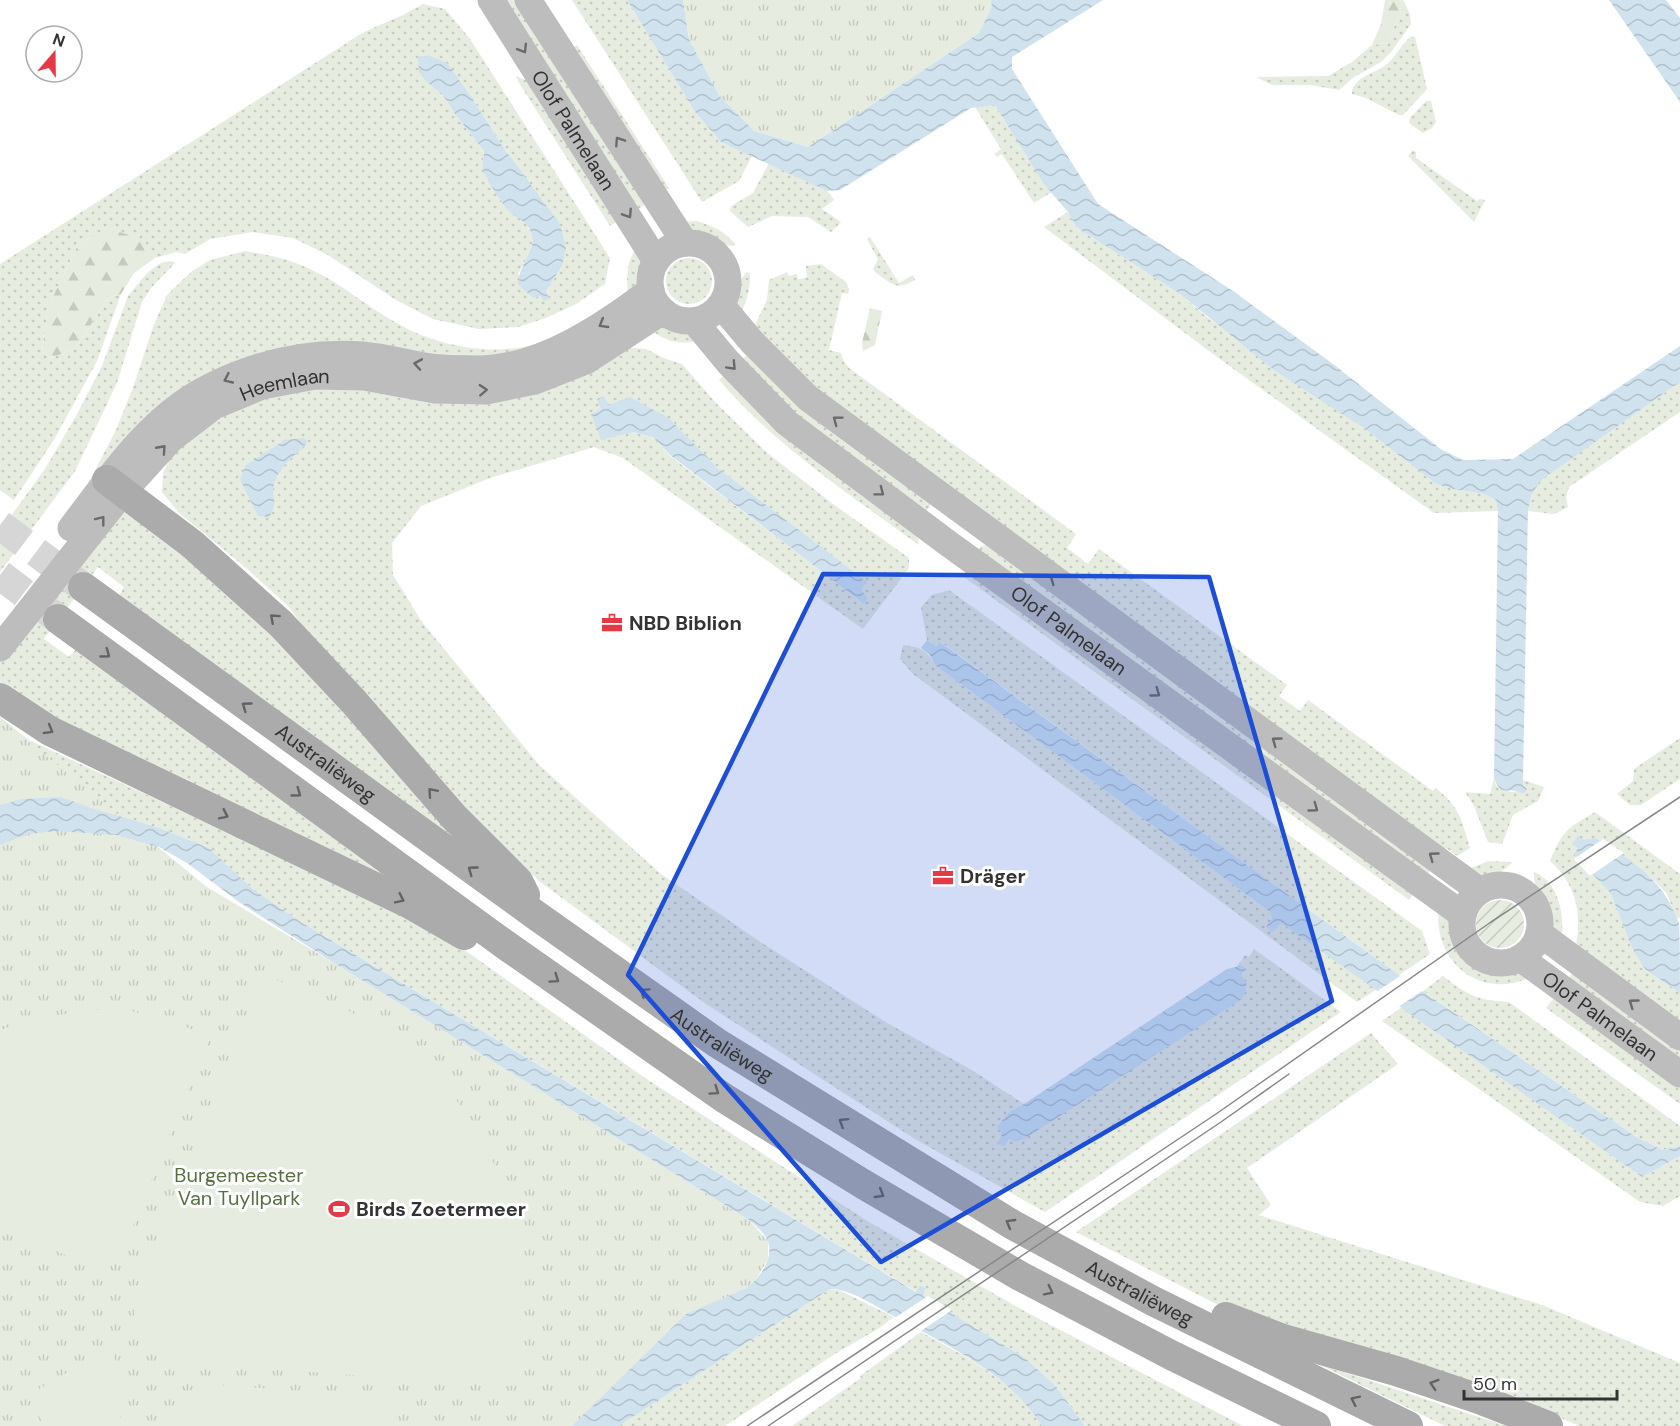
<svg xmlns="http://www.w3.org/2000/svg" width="1680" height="1426" viewBox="0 0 1680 1426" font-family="'DM Sans',sans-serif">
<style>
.grass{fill:url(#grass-dots);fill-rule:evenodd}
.forest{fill:url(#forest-firs)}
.park{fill:url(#park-tufts)}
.garden{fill:url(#garden-furrows)}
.pitch{fill:#e6ecdf}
.water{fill:url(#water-waves)}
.pier{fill:#fff}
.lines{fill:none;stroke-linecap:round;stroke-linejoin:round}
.primary-tunnel{stroke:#d6d6d6;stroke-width:30;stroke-dasharray:30 15;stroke-linecap:butt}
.secondary{stroke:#bdbdbd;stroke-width:27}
.primary{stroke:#ababab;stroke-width:30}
.tram{stroke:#888;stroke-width:1.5}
.oneway{stroke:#6a6a6a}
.oneway2{stroke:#636363}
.marked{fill:#1d4ed8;fill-opacity:0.2;stroke:#1d4ed8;stroke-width:4.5;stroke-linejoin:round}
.labels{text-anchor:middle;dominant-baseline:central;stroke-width:6;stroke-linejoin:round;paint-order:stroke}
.street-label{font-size:20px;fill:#333;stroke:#fff}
.poi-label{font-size:20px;font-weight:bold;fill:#333;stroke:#fff;text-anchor:start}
.park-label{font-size:20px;fill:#56703f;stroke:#fff}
</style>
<defs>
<pattern id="grass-dots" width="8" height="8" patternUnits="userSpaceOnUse" patternTransform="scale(1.5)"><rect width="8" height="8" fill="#e6ecdf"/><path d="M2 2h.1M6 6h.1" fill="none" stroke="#c6cbc0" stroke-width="1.8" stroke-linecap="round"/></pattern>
<pattern id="forest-firs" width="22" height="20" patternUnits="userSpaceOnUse" patternTransform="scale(1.5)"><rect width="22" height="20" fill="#e6ecdf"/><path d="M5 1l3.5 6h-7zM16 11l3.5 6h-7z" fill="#c6cbc0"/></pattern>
<pattern id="park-tufts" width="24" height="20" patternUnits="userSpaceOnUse" patternTransform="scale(1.5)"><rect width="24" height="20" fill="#e6ecdf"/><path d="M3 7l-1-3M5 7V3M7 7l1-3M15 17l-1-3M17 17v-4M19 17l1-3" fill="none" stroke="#c6cbc0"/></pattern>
<pattern id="garden-furrows" width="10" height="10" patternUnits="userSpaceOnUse" patternTransform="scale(1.5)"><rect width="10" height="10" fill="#e6ecdf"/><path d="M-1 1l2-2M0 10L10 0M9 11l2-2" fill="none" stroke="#c6cbc0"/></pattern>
<pattern id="water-waves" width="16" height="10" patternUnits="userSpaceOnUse" patternTransform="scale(1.5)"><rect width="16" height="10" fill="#cfe2ee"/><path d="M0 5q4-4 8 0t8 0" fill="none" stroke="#b2c2cd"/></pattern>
</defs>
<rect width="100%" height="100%" fill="#fff"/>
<!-- grass -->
<path class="grass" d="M499 0H520L649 202 634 212Z
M572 0H627L695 112 721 142 752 156 739 181 702 202Z
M1405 3 1410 15 1411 24 1392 51 1381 62 1354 77 1339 90 1310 85H1272L1256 77 1328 76 1352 62 1372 45 1387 43Z
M423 4 445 9 470 39 610 258 605 284 576 304 546 318 518 327 479 329 433 319 396 300 328 255 293 238 253 232 210 239 185 254 176 252 155 258 135 237 107 228 78 245 48 307 42 352 51 358 76 348 108 298 121 294 97 361 55 438 14 500 0 490V264L364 32 403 15ZM442 94 474 101 505 150 562 266 546 291 549 299 540 296 518 274 530 252 533 238 525 221 510 212 491 184 483 169 484 151 455 114Z
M1412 36 1415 37 1427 89 1403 115H1399L1366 98 1352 94C1351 79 1372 74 1383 67 1396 59 1400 44 1412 36Z
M577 45 669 188 660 194 567 52Z
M516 76 528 81 622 219 610 226 519 83Z
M1426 101H1431L1436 122 1432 128 1423 133 1409 123 1410 118Z
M995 105 1043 183 1052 192 1034 203 1002 154 997 157 994 154 1001 149 975 107Z
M1413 150 1416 152V158L1477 201 1480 199 1485 200 1474 222 1408 156Z
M769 163 827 191 834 200 822 209 841 222 831 232 808 217 772 216 748 227 730 211 731 206 753 193Z
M1068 212 1076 227 1180 294 1207 317 1362 427 1436 484 1453 489 1484 494 1496 500 1498 511 1434 513 1217 357 1044 227Z
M697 221C713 226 724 231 735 244L734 246C718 246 692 232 680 222Z
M870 237 899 283 913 275 915 280C894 291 893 284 875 272L873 269 878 259 867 239Z
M635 249C646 266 646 280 628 293 626 276 627 264 635 249Z
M245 251C269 255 290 259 312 270 344 285 371 310 402 326 439 346 491 356 532 345 543 342 555 336 566 331L572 332 495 359 313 347 79 501 116 430 134 385 153 327 167 295 191 272 210 260Z
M666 281a23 23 0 1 1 46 0a23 23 0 1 1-46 0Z
M172 261 175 263 151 288 142 302 117 383 75 471 0 572V531L45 469 76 416 102 366 128 296 148 272 161 263Z
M821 264 846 282 849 289 848 294 842 293 829 350 841 353 843 360 849 368 1076 534 1067 548 1088 564 1099 549 1287 685 1279 696 1300 711 1308 700 1433 791 1435 788C1459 805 1462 821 1470 848L1457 856 1446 848 1443 853 818 401 755 325 767 300 769 280 787 272 789 276 797 274 798 279 807 278 806 266Z
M747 272 750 273C750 289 748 300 740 314L738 312C734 295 735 285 747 272Z
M667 326 691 332 696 341C679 345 665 341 651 330V327Z
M621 347 646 349 666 359 682 364 716 403 766 452 833 504 909 558V568L863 629 623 458 594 447 490 478 421 506 392 543 393 575 422 622 539 765 661 874 759 941 887 1023 970 1069 1024 1104 1010 1111 1002 1134 1004 1147 1009 1139 1241 976 1246 968 1239 964 1245 955 1249 957 1254 949 1341 1012 1045 1212 915 1139 706 1004 539 881 463 806 317 646 289 607 245 567 179 513 162 492 163 473 171 456 218 418 273 394ZM601 409 670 419 718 468 866 582 860 590 863 603 670 456 653 437 633 432Z
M750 352 930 502V507L923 515 848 461 739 362Z
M727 373 916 530 919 545C849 494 776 446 719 380Z
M1680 382V412L1569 487 1566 497 1568 507 1554 514 1528 511 1531 496 1539 481Z
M124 511 166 536 308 662 457 841 118 598 124 587 98 567 44 639 69 657 78 647 408 887 8 696 0 682V661Z
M988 545 1433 866 1424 880 976 552 981 546Z
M964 577 975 578 1416 890 1409 900Z
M949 590 1422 931 1430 954 1399 975 941 642 936 646 927 640 921 607 932 595Z
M903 645C919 647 927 649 935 665L1270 912 1272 919 1267 927 1281 922 1377 989 1357 1002 913 674 900 659Z
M0 717 29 740 360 894 459 946 645 1078 869 1222 1026 1312 1243 1426H1085L1056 1386 1024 1357 923 1296 926 1288 920 1285 917 1292 301 922 253 889 209 848 160 828 119 817 0 768Z
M1680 738V779L1641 805H1630L1617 794 1633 781 1634 769Z
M1494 778 1496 786 1511 792 1518 791 1522 785 1523 780 1544 787 1538 801 1513 815 1502 844 1488 842 1474 806 1465 792 1490 794Z
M1595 812 1680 874V917L1677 919 1667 894 1653 879 1596 838 1578 848 1574 854 1611 894 1631 946 1680 993V1027L1576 945C1582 911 1576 885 1550 861 1563 830 1566 829 1595 812Z
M1489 861 1511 862 1512 863C1498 876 1486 880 1468 869Z
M1534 872C1557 881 1564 911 1562 934L1550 926 1543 902 1535 891Z
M1439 909 1449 919 1451 934 1456 952 1471 965 1501 973 1515 971 1531 977C1526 979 1519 982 1513 983 1467 992 1433 952 1439 909Z
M1575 969 1680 1047V1065L1566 982Z
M1443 976C1469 996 1476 1000 1509 1002L1680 1126V1146L1663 1150 1638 1138 1423 991Z
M1557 994 1680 1081V1104L1546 1008Z
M1402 1007 1642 1177 1680 1156V1196L1663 1206 1640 1202 1382 1021Z
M1371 1033 1398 1064 1247 1168 1271 1205 1259 1215 1542 1305 1680 1363V1426H1579L1554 1415 1224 1308 1076 1232Z
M830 1289 839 1290 894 1317 878 1329 838 1352 725 1426H619Z
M921 1332C967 1357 1013 1380 1042 1426H792L861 1378 860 1376Z
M1314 1362 1506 1426H1445Z"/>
<!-- forest -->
<path class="forest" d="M1385 0H1403L1405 3 1387 43 1372 45 1381 24Z
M107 228 136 237 155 258 134 273 121 294 108 298 76 348 51 358 42 352 48 307 78 245Z
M870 308 882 311 875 345 863 351 862 343Z"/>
<!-- park -->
<path class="park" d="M683 0H991L993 7 979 33 808 147 754 131 719 95 689 39Z
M0 718 207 887 334 963 749 1220 768 1241V1259L754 1283 572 1426H0Z"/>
<!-- garden -->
<path class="garden" d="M1476 924a24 24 0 1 1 48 0a24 24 0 1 1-48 0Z"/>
<!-- pitch -->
<path class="pitch" d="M262 974 339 1005 399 1041 441 1079 471 1120 502 1179 519 1239 526 1294 521 1346 513 1386 179 1363C143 1346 132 1338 134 1296Z
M90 1010H127L164 1019 210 1036 120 1258 105 1267 82 1262 0 1227V1031L21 1021Z
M109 1347C126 1379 124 1392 119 1426H45L31 1403 36 1391Z
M204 1384 400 1398 398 1426H173L174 1412 185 1393Z"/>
<!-- water -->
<path class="water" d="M627 0H683L689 39 719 95 754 131 808 147 979 33 992 7 991 0H1103L1012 57V69L1098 204 1233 291 1333 364 1442 450 1463 460 1513 459 1680 346V382L1540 481 1531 496 1528 511 1523 780V785L1527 789 1523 794C1510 785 1501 799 1494 778L1498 511 1496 500 1484 494 1453 489 1436 484 1362 427 1274 370 1180 294 1076 227 1068 212 1043 183 995 105 971 108 840 190 827 191 721 142 695 112Z
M1609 0H1666L1680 18V102Z
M418 56H430L447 63 474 101 505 150 560 224 566 248 562 266 546 291 549 299 544 301 540 296 533 298 518 284C518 267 536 249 532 236 528 221 521 221 511 213 503 206 486 179 483 169 482 164 484 156 484 151L455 114 442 94 426 81 419 72Z
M604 396 609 405 630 397 670 419 718 468 867 582 861 590 868 598 864 604 670 455 653 437 633 432 601 440 591 414 601 409 597 399Z
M304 438 308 442C297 455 281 464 275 481 269 495 280 502 269 517L258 516 240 479 246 465 285 440Z
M927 640 936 646 940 642 1399 975 1638 1138 1663 1150 1680 1146V1156L1642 1177 1281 923 1273 932 1266 927 1272 919 1270 912 935 665 930 655 921 648Z
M61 797 94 809 160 828 209 848 253 889 301 922 916 1292 920 1285 926 1288 923 1296 1024 1357 1056 1386 1085 1426H1042C1008 1373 950 1347 897 1318 878 1308 856 1292 835 1289H830L619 1426H572L686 1314 747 1288C759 1279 774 1258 768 1242 765 1233 755 1225 749 1220L334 963 239 902 187 863 159 847 116 835 57 831 28 834 0 845V805L22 799Z
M1578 836 1584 840 1596 838C1635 864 1662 877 1679 923 1680 933 1680 979 1680 993L1645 969 1631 946 1611 894 1574 854 1578 848 1572 844Z
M1239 964 1246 968 1241 976C1250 983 1246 991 1242 999L1024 1139 1015 1142 1009 1139 1004 1147 998 1143 1002 1134 997 1127 1010 1111 1024 1104 1227 969 1236 967Z"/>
<!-- pier -->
<path class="pier" d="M1603 839 1624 853 1590 876 1574 859Z
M1403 974 1425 989 1398 1007 1376 992Z
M928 1296 952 1310 918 1333 893 1319Z"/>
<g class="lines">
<!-- primary-tunnel -->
<path class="primary-tunnel" d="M0 525 83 587
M0 575 57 618"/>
<!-- secondary -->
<g class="secondary">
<path id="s1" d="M491 0 656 261"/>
<path d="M528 0 685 243"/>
<circle cx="689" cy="282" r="39"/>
<path d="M721 305 752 342 808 398 1480 891"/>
<path id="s2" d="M694 321 728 362 787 423 949 544 1463 915"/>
<path d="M71 528C109 479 146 422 202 391 252 364 306 351 363 355 386 357 408 364 430 367 446 369 464 369 480 369 541 368 604 326 651 290"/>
<path id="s3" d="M0 648 123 492 171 439 214 406 262 386 315 376 364 377 435 390 486 391 535 381 586 361 663 311"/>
<circle cx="1501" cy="924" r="39"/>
<path d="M1539 933 1680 1037"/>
<path id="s4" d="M1520 958 1680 1074"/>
</g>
<!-- primary -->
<g class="primary">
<path d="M107 480 192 544 281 624 354 702 454 817 518 881 525 895"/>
<path id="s5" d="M83 587 537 916 717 1043 1013 1225 1153 1301 1408 1426"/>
<path d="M58 619 507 946 724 1098 863 1184 1020 1276 1171 1355 1316 1426"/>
<path d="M0 698 50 731 410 904 464 935"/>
<path d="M1226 1317 1283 1339 1396 1371 1479 1399 1548 1426"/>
</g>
<!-- tram -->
<path class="tram" d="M747 1426 1216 1114 1491 922 1680 797
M768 1426 1221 1122 1289 1074"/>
</g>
<!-- one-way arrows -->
<defs><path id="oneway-chevron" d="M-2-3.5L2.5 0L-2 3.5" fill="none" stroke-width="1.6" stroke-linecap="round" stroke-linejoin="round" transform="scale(1.5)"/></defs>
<g class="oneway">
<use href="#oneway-chevron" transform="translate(523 49) rotate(58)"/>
<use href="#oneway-chevron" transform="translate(619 141) rotate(-123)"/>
<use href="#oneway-chevron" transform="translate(628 214) rotate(57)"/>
<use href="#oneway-chevron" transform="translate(603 324) rotate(149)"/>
<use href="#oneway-chevron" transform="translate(418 364) rotate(-170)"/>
<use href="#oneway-chevron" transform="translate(732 366) rotate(47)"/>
<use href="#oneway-chevron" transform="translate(228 379) rotate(155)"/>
<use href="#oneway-chevron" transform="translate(483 390) rotate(-3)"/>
<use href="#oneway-chevron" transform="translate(837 420) rotate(-143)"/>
<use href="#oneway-chevron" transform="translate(162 449) rotate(-48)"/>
<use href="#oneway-chevron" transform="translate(880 492) rotate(37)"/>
<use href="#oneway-chevron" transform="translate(101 520) rotate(-52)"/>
<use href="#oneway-chevron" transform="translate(1054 579) rotate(-144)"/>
<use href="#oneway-chevron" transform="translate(1156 693) rotate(36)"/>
<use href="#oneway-chevron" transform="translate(1276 741) rotate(-144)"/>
<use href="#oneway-chevron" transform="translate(1314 808) rotate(36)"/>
<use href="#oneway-chevron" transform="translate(1433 856) rotate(-144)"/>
<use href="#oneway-chevron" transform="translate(1633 1003) rotate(-144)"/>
</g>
<g class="oneway2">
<use href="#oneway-chevron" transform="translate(274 618) rotate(-138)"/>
<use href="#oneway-chevron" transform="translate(106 654) rotate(36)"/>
<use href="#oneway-chevron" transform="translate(246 706) rotate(-144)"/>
<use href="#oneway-chevron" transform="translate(49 730) rotate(30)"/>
<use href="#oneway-chevron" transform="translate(432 792) rotate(-131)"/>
<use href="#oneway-chevron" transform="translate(297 793) rotate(36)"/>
<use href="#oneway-chevron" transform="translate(224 815) rotate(26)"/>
<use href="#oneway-chevron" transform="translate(472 870) rotate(-144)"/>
<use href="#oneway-chevron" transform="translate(400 899) rotate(26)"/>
<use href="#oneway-chevron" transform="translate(555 979) rotate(35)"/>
<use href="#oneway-chevron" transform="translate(644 992) rotate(-145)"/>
<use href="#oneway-chevron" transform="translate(715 1091) rotate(35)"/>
<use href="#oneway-chevron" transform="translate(843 1122) rotate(-148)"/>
<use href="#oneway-chevron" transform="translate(880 1194) rotate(31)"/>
<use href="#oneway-chevron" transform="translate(1010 1223) rotate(-150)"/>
<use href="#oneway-chevron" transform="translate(1049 1291) rotate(27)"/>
<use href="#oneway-chevron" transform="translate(1434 1384) rotate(-162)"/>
<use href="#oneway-chevron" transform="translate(1355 1400) rotate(-154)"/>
</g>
<!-- marked area -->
<path class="marked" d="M823 574 1209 577 1332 1001 881 1262 628 975Z"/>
<!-- icons -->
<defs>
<symbol id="office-bare" viewBox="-9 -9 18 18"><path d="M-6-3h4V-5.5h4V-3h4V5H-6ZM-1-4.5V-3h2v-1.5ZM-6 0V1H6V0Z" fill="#e63946" stroke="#fff" stroke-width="2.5" paint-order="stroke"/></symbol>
<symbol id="stadium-bare" viewBox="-9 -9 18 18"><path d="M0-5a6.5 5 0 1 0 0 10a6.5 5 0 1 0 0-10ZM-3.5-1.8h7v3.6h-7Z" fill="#e63946" stroke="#fff" stroke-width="2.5" paint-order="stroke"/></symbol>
</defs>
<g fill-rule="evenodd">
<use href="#office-bare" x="597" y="608" width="30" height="30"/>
<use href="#office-bare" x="928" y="861" width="30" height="30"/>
<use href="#stadium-bare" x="324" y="1194" width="30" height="30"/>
</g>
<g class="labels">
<!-- street labels -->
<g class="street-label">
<text stroke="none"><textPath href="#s1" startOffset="154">Olof Palmelaan</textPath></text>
<text stroke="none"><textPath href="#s3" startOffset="399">Heemlaan</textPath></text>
<text stroke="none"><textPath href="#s2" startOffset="488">Olof Palmelaan</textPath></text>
<text stroke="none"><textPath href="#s5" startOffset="300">Australiëweg</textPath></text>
<text stroke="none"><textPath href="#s4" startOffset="99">Olof Palmelaan</textPath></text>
<text stroke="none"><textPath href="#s5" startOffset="786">Australiëweg</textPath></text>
<text stroke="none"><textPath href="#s5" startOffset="1272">Australiëweg</textPath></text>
</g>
<!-- poi labels -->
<g class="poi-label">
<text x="629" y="623">NBD Biblion</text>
<text x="960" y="876">Dräger</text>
<text x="356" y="1209">Birds Zoetermeer</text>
</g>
<!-- park labels -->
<g class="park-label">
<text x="239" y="1175">Burgemeester<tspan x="239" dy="23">Van Tuyllpark</tspan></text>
</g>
</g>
<!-- north arrow -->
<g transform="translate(54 54) rotate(20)"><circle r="28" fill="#ffffff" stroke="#adadad" stroke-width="1.5"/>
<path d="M0-4.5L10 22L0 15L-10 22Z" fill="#e63946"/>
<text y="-9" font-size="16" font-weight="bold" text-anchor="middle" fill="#333333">N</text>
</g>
<!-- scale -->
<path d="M1464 1390v9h153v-9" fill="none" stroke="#333333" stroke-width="3"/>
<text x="1473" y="1390" font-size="18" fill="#333333" stroke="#ffffff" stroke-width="4.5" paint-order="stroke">50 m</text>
</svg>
